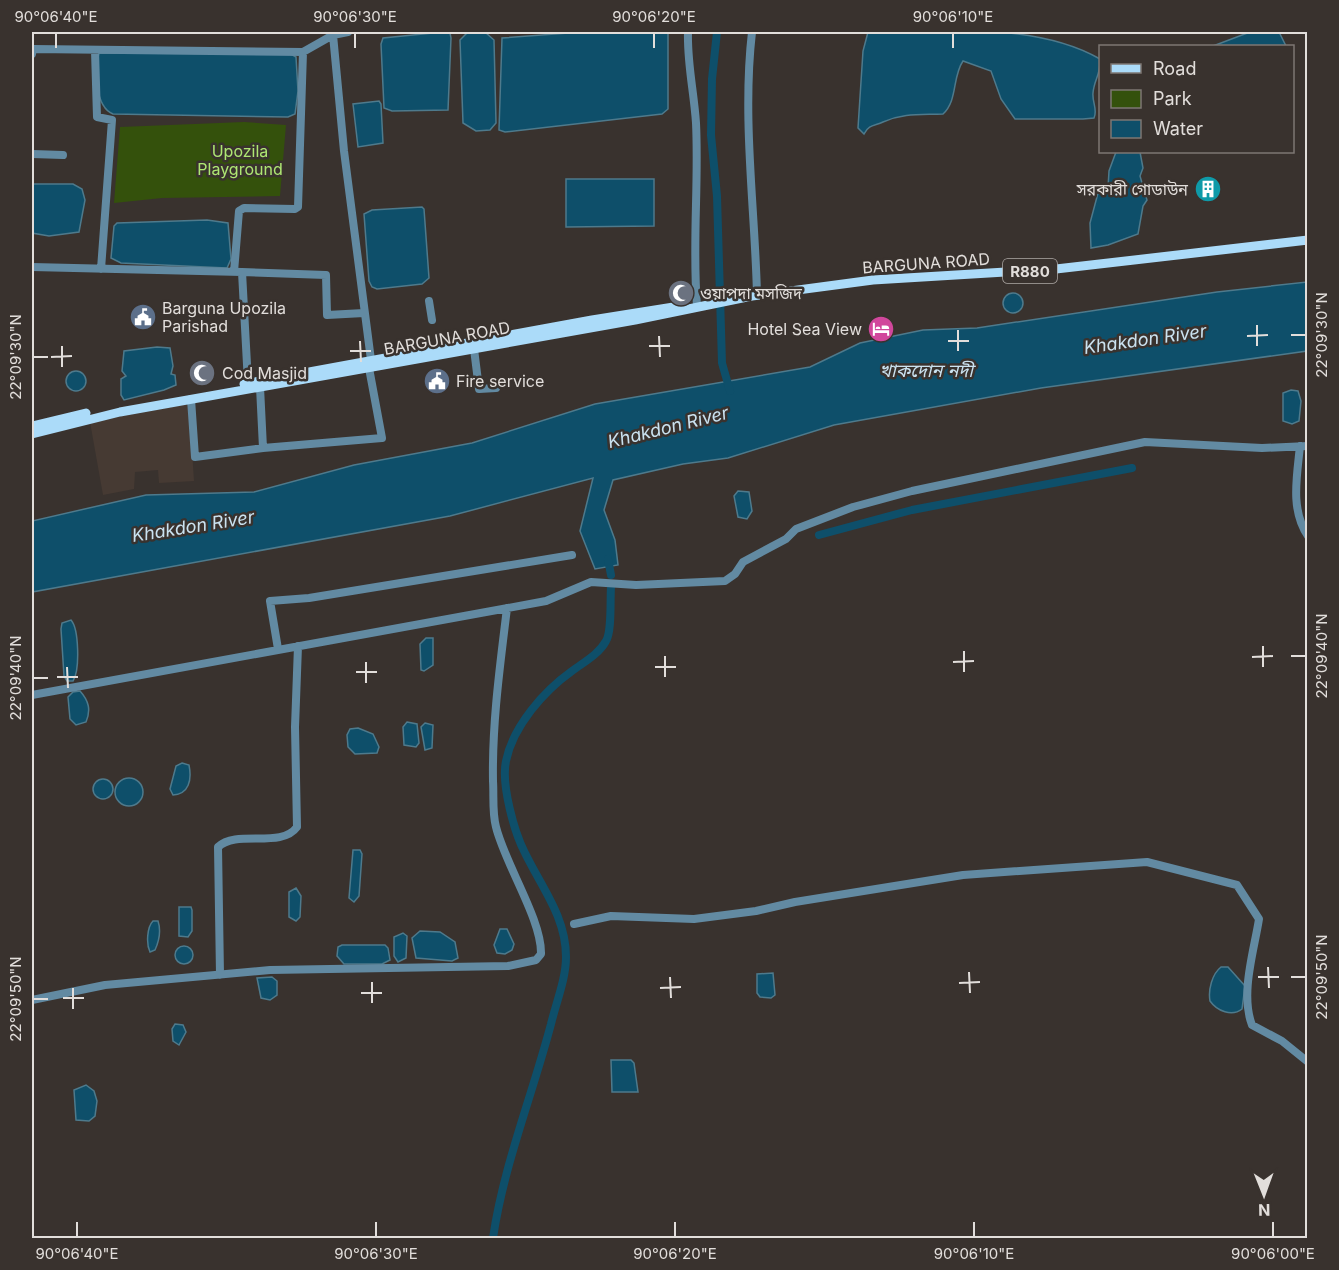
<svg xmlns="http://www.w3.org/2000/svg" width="1339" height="1270" viewBox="0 0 1339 1270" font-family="Inter,'Noto Sans Bengali',sans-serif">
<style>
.built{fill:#463a33}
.green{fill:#34510c}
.water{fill:#0e4f6a;stroke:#4e7a8c;stroke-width:1.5}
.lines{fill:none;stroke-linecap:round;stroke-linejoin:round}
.canal{stroke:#0e4f6a;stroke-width:8}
.minor{stroke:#628aa2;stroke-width:8}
.major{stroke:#abdbf9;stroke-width:9}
.ticks{fill:none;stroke:#e2dedb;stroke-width:2}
.labels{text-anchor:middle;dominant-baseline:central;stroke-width:5;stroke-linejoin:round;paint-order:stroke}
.shield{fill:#39322e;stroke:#afaaa7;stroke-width:1.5}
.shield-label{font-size:15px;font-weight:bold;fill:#e2dedb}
.park-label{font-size:16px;fill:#aee673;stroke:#39322e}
.poi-label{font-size:16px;fill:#e2dedb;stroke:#39322e;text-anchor:start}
.street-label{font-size:16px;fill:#e2dedb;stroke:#39322e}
.water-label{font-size:18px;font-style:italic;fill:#cae2f0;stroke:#39322e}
.neatline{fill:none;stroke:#e2dedb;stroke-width:2}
.ticks-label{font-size:15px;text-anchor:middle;fill:#e2dedb}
</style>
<rect width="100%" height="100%" fill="#39322e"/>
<!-- built -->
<path class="built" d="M189 404 194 481 159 483 158 470 135 472 134 489 103 495 90 422Z"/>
<!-- green -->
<path class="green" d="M244 122 286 125 280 196 162 198 114 203 120 127Z"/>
<!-- water -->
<path class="water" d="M443 32 450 33 451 38 448 110 392 111 384 108 381 44 383 38Z
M468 32 486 33 494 40 496 123 490 130 476 131 463 123 460 40Z
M582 32H668V109L662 114 505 132 499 130 502 38Z
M868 32C941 31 1036 22 1100 59 1101 74 1094 80 1093 93 1092 102 1098 110 1094 118L1083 119H1015L1001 99 991 71 963 61C952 77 958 100 943 114 920 115 904 113 883 122 875 126 869 124 864 134L858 128 863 51Z
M1250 32H1279L1286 46H1213Z
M99 53 291 54 296 57 298 91 295 114 288 117 113 114C95 107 94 69 99 53Z
M379 101 381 104 383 143 358 147 353 104Z
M1116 152H1140L1143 168 1140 176 1147 200 1143 206 1138 234 1108 245 1091 248 1090 223 1098 193 1108 188 1109 171Z
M566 179H654V226L566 227Z
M32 184H73L82 189 85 200 79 232 49 236 32 233Z
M422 207 424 209 429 278 422 284 377 289 372 287 369 281 364 214 372 210Z
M207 220 228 223 231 259 227 268 121 263 111 258 114 226 117 223Z
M1307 282V351L1041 388 834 425 728 458 683 464 613 480 604 510 615 540 618 565 595 569 580 531 593 478 450 516 32 592V521L146 495 254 492 354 465 472 443 595 404 810 367 860 343 923 330 977 328 1217 292Z
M1003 303a10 10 0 1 1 20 0a10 10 0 1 1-20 0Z
M157 347 170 348 173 366 171 374 175 375 176 385 164 390 124 400 121 395V379L126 376 122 371 124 351Z
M66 381a10 10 0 1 1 20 0a10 10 0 1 1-20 0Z
M1291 390 1298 391 1301 401 1299 421 1292 424 1283 421V393Z
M738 491 749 492 752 511 747 519 738 517 734 496Z
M71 620C79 629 80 670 73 681H67L64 676 61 629 62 623Z
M426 638H433V665L424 671 421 670 420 644Z
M80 691C89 701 91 710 86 722L76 725 70 719 68 697 73 692Z
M407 722 417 724 419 743 416 747 404 745 403 727Z
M425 723 433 725 432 748 425 750 421 727Z
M358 728 373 734 379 747 377 753 355 754 348 747 347 735 350 729Z
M182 763 189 765C192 780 189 794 173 795L170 789 176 766Z
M115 792a14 14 0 1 1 28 0a14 14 0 1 1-28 0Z
M93 789a10 10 0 1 1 20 0a10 10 0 1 1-20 0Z
M353 850H360L362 854 359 896 354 902 349 898Z
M296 888 301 896 300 917 296 921 289 917V892Z
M179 907H191L192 910V931L188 937 179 936Z
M153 921H158C161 930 159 941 155 950L150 952C146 944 147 927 153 921Z
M500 929H507L514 944 512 950 505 954 497 953 494 945Z
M420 931 440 932 455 942 458 958 452 961 416 958 412 938Z
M403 933 407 936 406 958 398 962 394 956V937Z
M342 945H385L388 948 390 960 382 964H344L337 956 338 947Z
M175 955a9 9 0 1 1 18 0a9 9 0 1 1-18 0Z
M1221 967H1228L1245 986 1242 1009C1232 1017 1217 1011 1210 1001 1208 990 1212 974 1221 967Z
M773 973 775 995 771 998 760 997 757 993V974Z
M272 977 277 981V995L270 1000 261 998 257 978Z
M175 1024 183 1025 186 1032 179 1045 173 1041 172 1029Z
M611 1060H631L634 1063 638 1092H612Z
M86 1085 94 1091 97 1101 95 1116 89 1121 76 1120 74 1090Z"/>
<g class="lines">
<!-- canal -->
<path class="canal" d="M717 32 712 79 711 135 717 196 722 363 730 391
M819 535 912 510 1132 468
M608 559 611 575
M493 1238C504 1164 532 1096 551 1024 556 1003 566 979 566 957 566 917 542 888 525 853 514 832 501 784 506 761 513 726 544 691 572 671 584 662 599 654 606 641 612 632 610 600 611 587"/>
<!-- minor -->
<path class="minor" d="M688 32C687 63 694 92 696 123 699 184 692 245 697 306
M752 32C742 119 755 208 757 295
M333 35 344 151 371 360
M95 51 97 117 112 120 101 269
M32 54 33 49 303 52
M32 154 63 155
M32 267 242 272 248 383
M234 272 239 211 244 208 295 209 298 207 303 52 333 35 348 32
M242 272 326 275 327 315 364 313
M429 301 432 320
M474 349 479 389 496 388
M260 387 263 448 382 438 369 368
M191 399 195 457 263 448
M1300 446C1297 476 1290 510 1308 536
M278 649 270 601 309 598 572 555
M32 695 546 601 591 582 636 585 725 581 735 574 743 562 786 539 796 529 853 507 912 491 1145 442 1262 448 1308 446
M574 924 611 916 694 919 756 911 795 902 963 875 1147 862 1237 885 1259 919C1254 951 1240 994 1252 1025L1282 1041 1308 1062
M220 975 218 847C237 829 281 849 297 827L295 727 298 646
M32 1000 105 985 270 970 508 966 536 960 541 954C542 920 505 864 496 827 492 812 494 796 493 781 492 723 500 666 507 608"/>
<!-- major -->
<path class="major" d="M244 384 592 320 680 306
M32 426 86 413
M32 434 120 412 635 320 752 296 873 280 1056 269 1308 240"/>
</g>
<!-- ticks -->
<path class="ticks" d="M56 33V48M355 33V48M654 33V48M953 33V48M1257 325V346M958 330V351M1291 335H1306M659 336 660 357M1247 336 1268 335M360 341 361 362M948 341H969M62 346V367M649 346H670M350 351H371M33 357H48M51 357 72 356M1263 646V667M964 651V672M665 656V677M1291 656H1306M1252 657 1273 656M366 662V683M953 662 974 661M67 667 68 688M655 667H676M356 672H377M57 677H78M33 678H48M1268 967 1269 988M969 972 970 993M670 977 671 998M1258 977H1279M1291 977H1306M372 982V1003M959 983 980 982M73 988V1009M660 988 681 987M361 993H382M63 998H84M33 999H48M77 1222V1237M376 1222V1237M675 1222V1237M974 1222V1237M1273 1222V1237"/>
<!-- icons -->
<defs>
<symbol id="building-disc" viewBox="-11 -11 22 22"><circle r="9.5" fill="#0f9aa8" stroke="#39322e"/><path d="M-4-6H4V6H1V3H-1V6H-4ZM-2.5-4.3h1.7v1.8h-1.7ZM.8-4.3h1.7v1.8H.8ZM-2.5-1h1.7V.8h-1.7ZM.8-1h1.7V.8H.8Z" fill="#fff"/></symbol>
<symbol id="mosque-disc" viewBox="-11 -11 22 22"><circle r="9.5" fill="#6b7280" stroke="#39322e"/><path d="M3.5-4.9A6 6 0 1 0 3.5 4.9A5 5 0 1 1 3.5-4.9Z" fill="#fff"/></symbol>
<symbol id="civic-disc" viewBox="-11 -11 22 22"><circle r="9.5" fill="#5c6f8a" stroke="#39322e"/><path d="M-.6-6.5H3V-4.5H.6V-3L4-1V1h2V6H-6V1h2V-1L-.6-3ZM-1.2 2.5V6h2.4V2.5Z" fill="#fff"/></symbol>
<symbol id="hotel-disc" viewBox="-11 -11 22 22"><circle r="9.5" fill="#d1479c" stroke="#39322e"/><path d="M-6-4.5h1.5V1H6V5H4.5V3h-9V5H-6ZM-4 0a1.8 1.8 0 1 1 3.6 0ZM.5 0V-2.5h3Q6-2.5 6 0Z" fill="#fff"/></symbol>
</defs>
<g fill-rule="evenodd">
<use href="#building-disc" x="1193" y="174" width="30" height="30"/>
<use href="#mosque-disc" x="666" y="278" width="30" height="30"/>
<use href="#civic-disc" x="128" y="302" width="30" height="30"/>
<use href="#hotel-disc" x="866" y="314" width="30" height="30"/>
<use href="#mosque-disc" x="187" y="358" width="30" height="30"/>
<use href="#civic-disc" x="422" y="366" width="30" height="30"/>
</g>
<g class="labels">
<!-- shield labels -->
<rect class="shield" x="1003" y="259" width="54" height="24" rx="4.5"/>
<g class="shield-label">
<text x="1030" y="271">R880</text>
</g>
<!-- park labels -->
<g class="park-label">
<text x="240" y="151">Upozila<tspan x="240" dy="18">Playground</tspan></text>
</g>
<!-- poi labels -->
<g class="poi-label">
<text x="1188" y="189" text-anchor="end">সরকারী গোডাউন</text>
<text x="700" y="293">ওয়াপদা মসজিদ</text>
<text x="162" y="308">Barguna Upozila<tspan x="162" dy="18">Parishad</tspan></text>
<text x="862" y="329" text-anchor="end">Hotel Sea View</text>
<text x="222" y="373">Cod Masjid</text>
<text x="456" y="381">Fire service</text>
</g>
<!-- street labels -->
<g class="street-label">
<text transform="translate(926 263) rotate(-4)">BARGUNA ROAD</text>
<text transform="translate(447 338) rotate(-10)">BARGUNA ROAD</text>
</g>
<!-- water labels -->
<g class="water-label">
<text transform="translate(1145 339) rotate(-8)">Khakdon River</text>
<text x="926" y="370">খাকদোন নদী</text>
<text transform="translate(668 427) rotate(-14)">Khakdon River</text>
<text transform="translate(193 526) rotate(-9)">Khakdon River</text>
</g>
</g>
<!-- border -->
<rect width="1339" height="1270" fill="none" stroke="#39322e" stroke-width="66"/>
<!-- legend -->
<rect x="1099" y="45" width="195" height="108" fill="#39322e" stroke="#7d7773" stroke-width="1.5"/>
<rect x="1111" y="64" width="30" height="9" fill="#abdbf9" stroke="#7d7773" stroke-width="1.5"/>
<text x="1153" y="75" font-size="18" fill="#e2dedb">Road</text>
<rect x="1111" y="90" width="30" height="18" fill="#34510c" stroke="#7d7773" stroke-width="1.5"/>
<text x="1153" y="105" font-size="18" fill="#e2dedb">Park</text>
<rect x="1111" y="120" width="30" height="18" fill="#0e4f6a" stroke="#7d7773" stroke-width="1.5"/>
<text x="1153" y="135" font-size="18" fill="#e2dedb">Water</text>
<!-- north arrow -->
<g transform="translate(1264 1195) rotate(179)" stroke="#39322e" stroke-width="4.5" paint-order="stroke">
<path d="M0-4.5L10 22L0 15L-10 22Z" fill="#e2dedb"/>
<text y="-9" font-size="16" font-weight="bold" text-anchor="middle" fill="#e2dedb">N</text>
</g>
<rect x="33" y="33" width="1273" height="1204" class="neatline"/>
<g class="ticks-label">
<text x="56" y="22">90°06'40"E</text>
<text x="355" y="22">90°06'30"E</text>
<text x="654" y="22">90°06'20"E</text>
<text x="953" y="22">90°06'10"E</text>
<text transform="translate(1322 335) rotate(-90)" y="5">22°09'30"N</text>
<text transform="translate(16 357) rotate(-90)" y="5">22°09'30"N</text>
<text transform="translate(1322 656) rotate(-90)" y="5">22°09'40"N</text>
<text transform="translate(16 678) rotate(-90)" y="5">22°09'40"N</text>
<text transform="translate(1322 977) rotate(-90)" y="5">22°09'50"N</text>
<text transform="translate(16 999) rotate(-90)" y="5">22°09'50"N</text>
<text x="77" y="1259">90°06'40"E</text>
<text x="376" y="1259">90°06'30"E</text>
<text x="675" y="1259">90°06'20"E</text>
<text x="974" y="1259">90°06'10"E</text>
<text x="1273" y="1259">90°06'00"E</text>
</g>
</svg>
